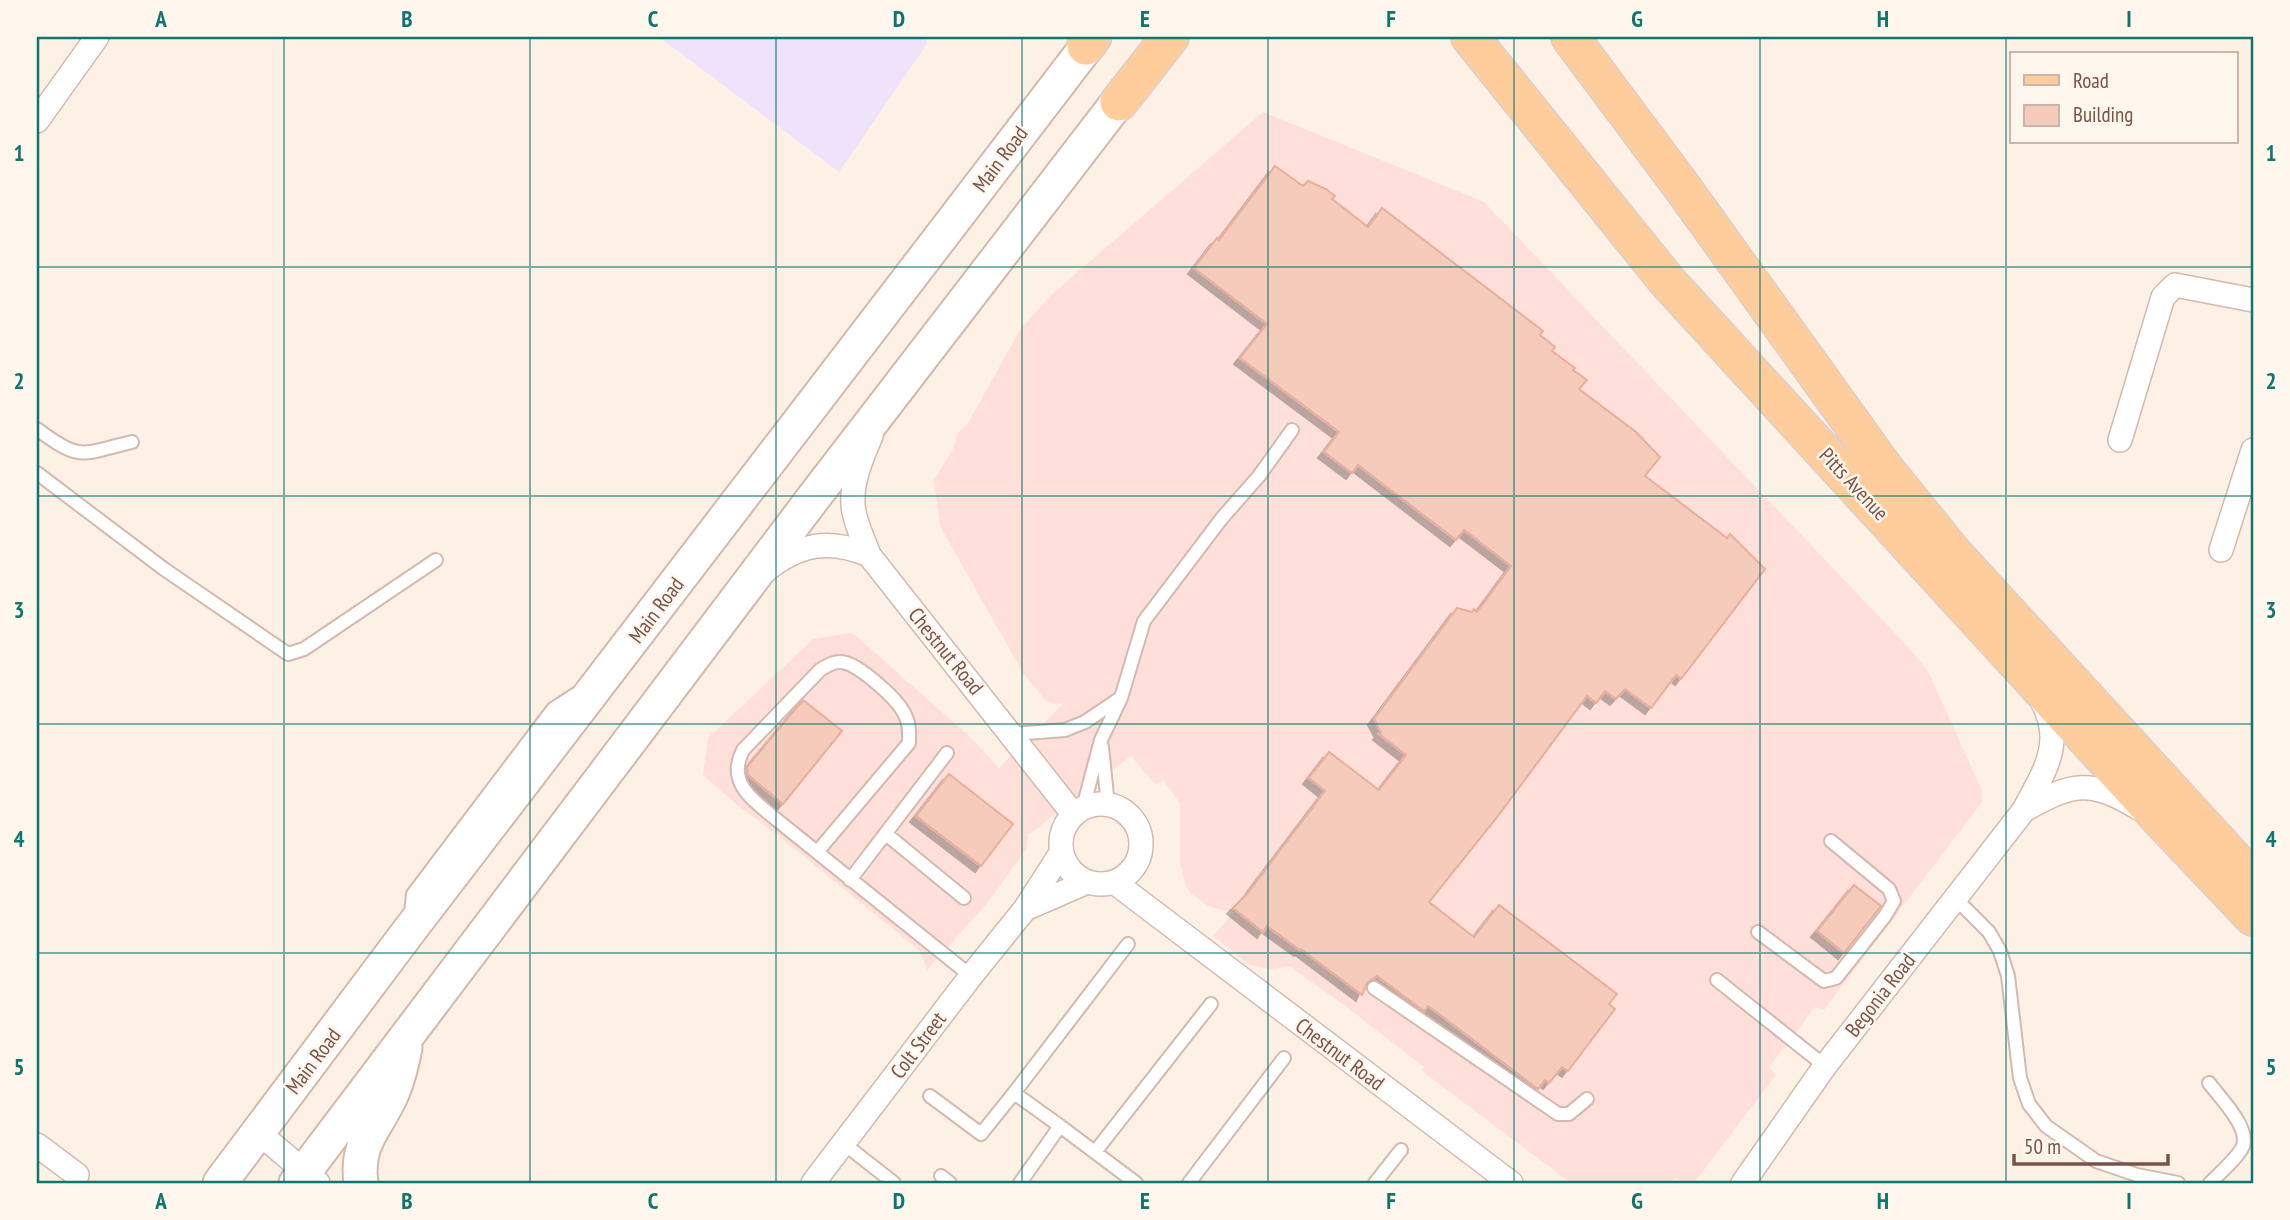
<svg xmlns="http://www.w3.org/2000/svg" width="2290" height="1220" viewBox="0 0 2290 1220" font-family="'PT Sans Narrow',sans-serif">
<style>
.commercial{fill:#fedfd9}
.education{fill:#eee3fa}
.building{fill:#f5cbbc;stroke:#e8ae9c;stroke-width:2;filter:url(#shadow)}
.lines{fill:none;stroke-linecap:round;stroke-linejoin:round}
.lane-casing{stroke:#d3b9ae;stroke-width:16}
.street-casing{stroke:#d3b9ae;stroke-width:26}
.secondary-casing{stroke:#d6b8ab;stroke-width:37}
.primary-casing{stroke:#d9cfcc;stroke-width:40}
.lane{stroke:#fff;stroke-width:12}
.street{stroke:#fff;stroke-width:23}
.secondary{stroke:#fff;stroke-width:33}
.primary{stroke:#ffcd9c;stroke-width:37}
.grid{fill:none;stroke:#0f766e;stroke-width:2;stroke-opacity:0.55}
.labels{text-anchor:middle;dominant-baseline:central;stroke-width:5;stroke-linejoin:round;paint-order:stroke}
.street-label{font-size:21px;fill:#795349;stroke:#fff6ee}
.neatline{fill:none;stroke:#0f766e;stroke-width:2.5}
.grid-label{font-size:23px;text-anchor:middle;font-weight:bold;fill:#0f766e}
</style>
<defs>
<filter id="shadow"><feDropShadow dx="-6" dy="6" stdDeviation="0" flood-color="#0004"/></filter>
</defs>
<rect width="100%" height="100%" fill="#fdf1e6"/>
<!-- commercial -->
<path class="commercial" d="M1263 112 1484 202 1911 650 1928 671 1982 791V802L1824 1010 1815 1007 1769 1067 1776 1075 1694 1183H1684L1675 1177 1670 1183H1571L1422 1071 1424 1067 1344 1005 1290 967 1269 969 1250 965 1213 936 1234 912 1212 908 1202 902 1189 891 1185 883 1180 862V803L1163 780 1157 784 1153 782 1131 756 1028 835 1026 849 989 901 927 970 920 951 780 837 737 805 703 775 708 738 813 639 850 633 854 634 970 737 999 768 1064 703 1053 704 1046 701 1023 673 940 526 934 480 953 449 958 433 968 423 1020 330 1050 296Z"/>
<!-- education -->
<path class="education" d="M659 37H926L927 44 839 172Z"/>
<!-- building -->
<path class="building" d="M1275 166 1303 186 1308 181 1326 189 1335 196 1332 199 1368 227 1382 208 1543 331 1540 335 1555 347 1552 351 1575 368 1573 370 1587 380 1579 389 1636 432 1660 457 1645 476 1727 538 1730 534 1765 569 1681 679 1676 675 1651 708 1625 689 1616 699 1605 691 1596 703 1587 696 1498 816 1429 902 1474 937 1499 905 1617 994 1609 1004 1615 1009 1568 1071 1562 1067 1549 1083 1545 1080 1538 1089 1439 1014 1428 1006 1424 1011 1377 976 1367 983 1362 995 1301 949 1300 950 1267 926 1263 932 1233 908 1247 894 1325 791 1309 778 1329 752 1379 790 1406 755 1379 734 1381 732 1374 719 1457 608 1472 612 1474 609 1477 612 1511 566 1464 530 1456 540 1358 465 1352 473 1324 452 1339 432 1240 358 1267 324 1194 268 1217 238 1219 240Z
M803 700 842 731 783 804 748 775 747 767Z
M949 774 1013 824 981 866 916 816Z
M1854 885 1881 906 1844 953 1817 931Z"/>
<g class="lines">
<defs>
<path id="lane" d="M37 429C81 462 81 454 132 442
M37 473 164 569 288 654 304 649 436 560
M1012 734 1065 730 1085 722 1119 699
M1102 747 1108 805
M1083 808 1101 740 1121 698 1144 621 1222 518 1259 476 1292 430
M886 834 964 898
M818 851 909 743C909 733 910 724 905 715 898 699 862 668 846 663 836 660 828 665 820 670L743 750C726 783 753 800 777 820L971 976
M850 880 947 753
M1955 898 1989 932 2000 951 2008 976 2020 1078 2029 1104 2046 1126 2096 1161 2137 1175 2178 1183
M411 914 413 894 553 709 576 694
M1758 932 1824 981 1836 978 1885 916 1894 901 1889 889 1831 841
M1717 980 1825 1066
M1374 988 1558 1114H1569L1587 1099
M2209 1083C2220 1098 2254 1131 2241 1150 2233 1162 2220 1173 2210 1183
M930 1096 981 1134 1014 1093
M1060 1126 1136 1183
M843 1143 894 1183
M1095 1152 1211 1004
M941 1176 950 1183
M1020 1183 1060 1126 1014 1093 1128 944
M1189 1183 1284 1058
M1375 1183 1401 1150"/>
<path id="street" d="M37 121 97 37
M871 436C861 459 849 487 854 512 857 527 864 541 869 555L1074 815
M2120 440 2163 297 2175 285 2253 300
M2221 550 2253 450
M765 571C798 544 829 538 869 555
M1061 844a40 40 0 1 1 80 0a40 40 0 1 1-80 0Z
M2024 810C2073 783 2089 778 2140 809
M1114 882 1511 1183
M1025 909 1087 882
M259 1133 318 1183
M37 1145 77 1175
M813 1183 971 976 1025 909 1061 853
M1743 1183 1825 1066 2024 810C2044 772 2065 743 2042 701"/>
<path id="secondary" d="M220 1183 409 931 1094 37
M296 1183 814 497 1134 81
M361 1183C355 1141 379 1126 393 1091 399 1077 402 1063 405 1048"/>
<path id="primary" d="M1470 37 1667 281 2161 820 2253 917
M1570 37 1682 187 1884 468 1953 553 2253 880
M1086 46 1092 37
M1119 102 1170 37"/>
</defs>
<!-- lane casing -->
<use href="#lane" class="lane-casing"/>
<!-- street casing -->
<use href="#street" class="street-casing"/>
<!-- secondary casing -->
<use href="#secondary" class="secondary-casing"/>
<!-- primary casing -->
<use href="#primary" class="primary-casing"/>
<!-- lane -->
<use href="#lane" class="lane"/>
<!-- street -->
<use href="#street" class="street"/>
<!-- secondary -->
<use href="#secondary" class="secondary"/>
<!-- primary -->
<use href="#primary" class="primary"/>
</g>
<!-- grid -->
<path class="grid" d="M284 37V1183M530 37V1183M776 37V1183M1022 37V1183M1268 37V1183M1514 37V1183M1760 37V1183M2006 37V1183M37 267H2253M37 496H2253M37 724H2253M37 953H2253"/>
<g class="labels">
<!-- street labels -->
<g class="street-label">
<text transform="translate(1000 159) rotate(-53)">Main Road</text>
<text transform="translate(1854 484) rotate(47)">Pitts Avenue</text>
<text transform="translate(656 610) rotate(-53)">Main Road</text>
<text transform="translate(946 651) rotate(51)">Chestnut Road</text>
<text transform="translate(1880 995) rotate(-52)">Begonia Road</text>
<text transform="translate(918 1045) rotate(-53)">Colt Street</text>
<text transform="translate(1340 1054) rotate(37)">Chestnut Road</text>
<text transform="translate(313 1061) rotate(-53)">Main Road</text>
</g>
</g>
<!-- border -->
<rect width="2290" height="1220" fill="none" stroke="#fff6ee" stroke-width="77"/>
<!-- legend -->
<rect x="2010" y="52" width="228" height="91" fill="#fff6ee" stroke="#c9b5ac" stroke-width="2"/>
<rect x="2024" y="75" width="35" height="10" fill="#ffcd9c" stroke="#c9b5ac" stroke-width="2"/>
<text x="2073" y="88" font-size="21" fill="#795349">Road</text>
<rect x="2024" y="105" width="35" height="21" fill="#f5cbbc" stroke="#c9b5ac" stroke-width="2"/>
<text x="2073" y="122" font-size="21" fill="#795349">Building</text>
<!-- scale -->
<path d="M2014 1154v10h154v-10" fill="none" stroke="#795349" stroke-width="3.5"/>
<text x="2024" y="1154" font-size="21" fill="#795349" stroke="#fff6ee" stroke-width="5" paint-order="stroke">50 m</text>
<rect x="38" y="38" width="2214" height="1144" class="neatline"/>
<g class="grid-label">
<text x="161" y="27">A</text>
<text x="407" y="27">B</text>
<text x="653" y="27">C</text>
<text x="899" y="27">D</text>
<text x="1145" y="27">E</text>
<text x="1391" y="27">F</text>
<text x="1637" y="27">G</text>
<text x="1883" y="27">H</text>
<text x="2129" y="27">I</text>
<text x="19" y="161">1</text>
<text x="2271" y="161">1</text>
<text x="19" y="389">2</text>
<text x="2271" y="389">2</text>
<text x="19" y="618">3</text>
<text x="2271" y="618">3</text>
<text x="19" y="847">4</text>
<text x="2271" y="847">4</text>
<text x="19" y="1075">5</text>
<text x="2271" y="1075">5</text>
<text x="161" y="1209">A</text>
<text x="407" y="1209">B</text>
<text x="653" y="1209">C</text>
<text x="899" y="1209">D</text>
<text x="1145" y="1209">E</text>
<text x="1391" y="1209">F</text>
<text x="1637" y="1209">G</text>
<text x="1883" y="1209">H</text>
<text x="2129" y="1209">I</text>
</g>
</svg>
